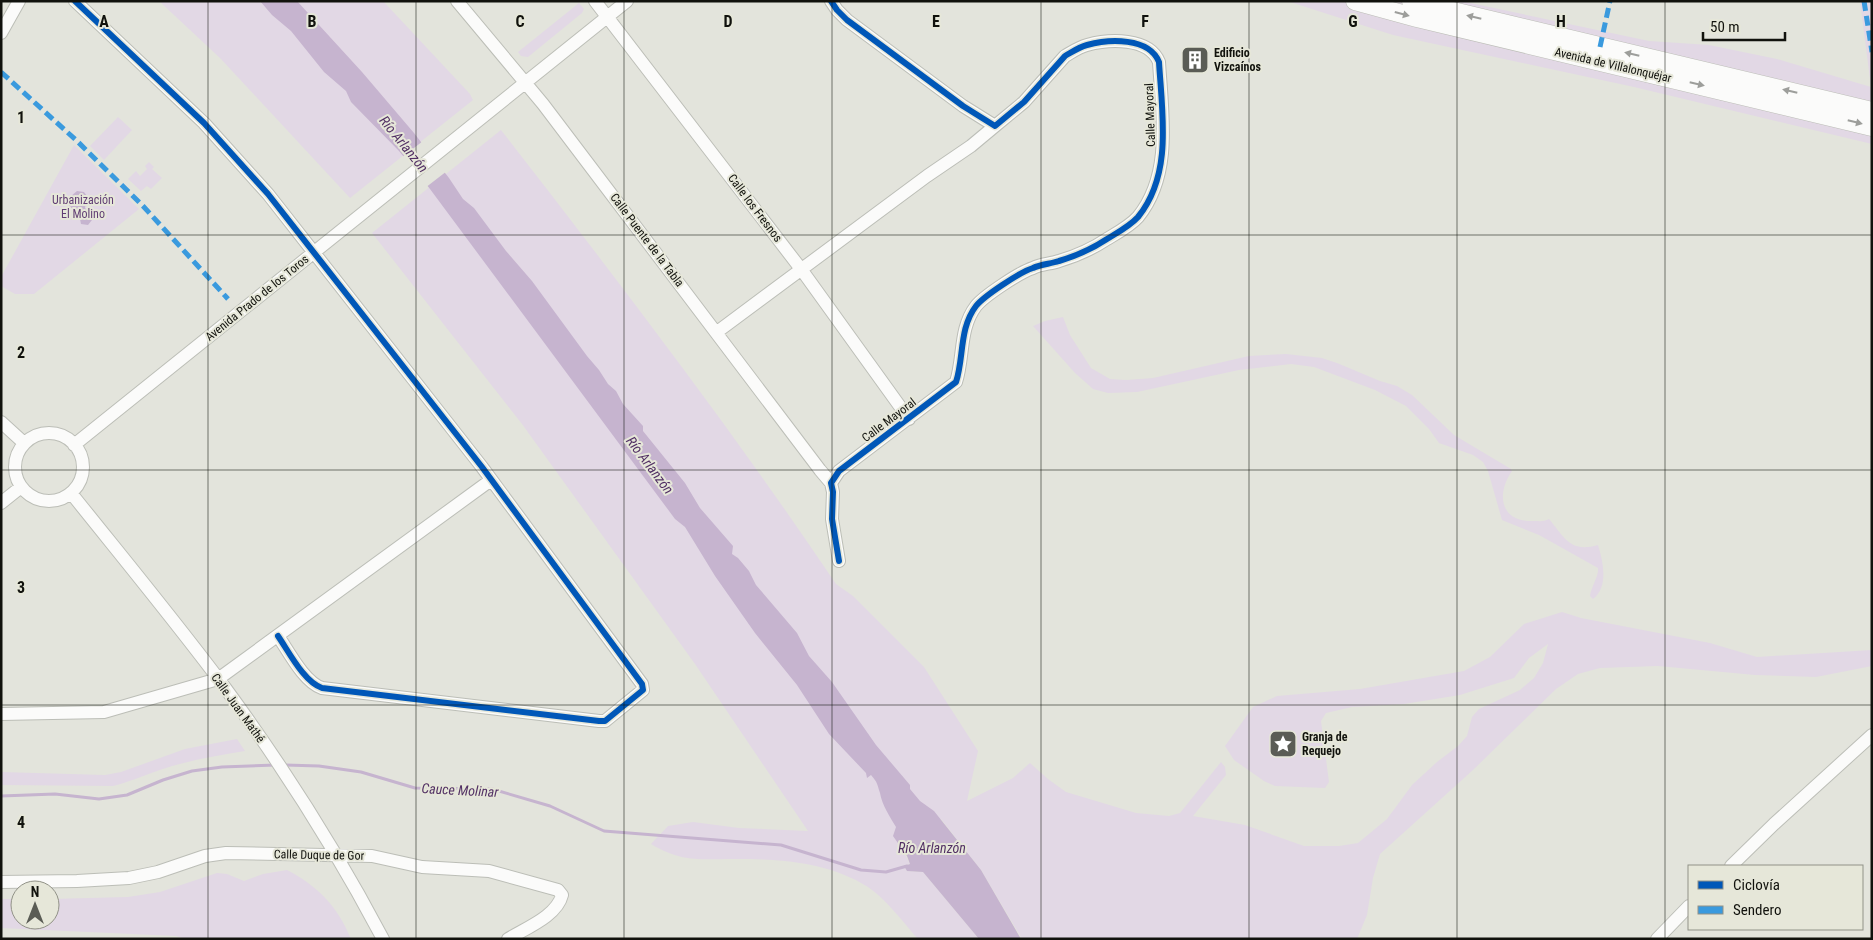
<svg xmlns="http://www.w3.org/2000/svg" width="1873" height="940" viewBox="0 0 1873 940" font-family="'Roboto Condensed',sans-serif">
<style>
.green{fill:#e2d8e5}
.water{fill:#c6b4cf}
.pier{fill:#e3e4dc}
.lines{fill:none;stroke-linecap:round;stroke-linejoin:round}
.stream{stroke:#c6b4cf;stroke-width:3}
.street-casing{stroke:#bcbeb7;stroke-width:14}
.secondary-casing{stroke:#bcbeb7;stroke-width:19}
.street{stroke:#fbfbfa;stroke-width:12}
.secondary{stroke:#fbfbfa;stroke-width:18}
.quiet{stroke:#3a9ade;stroke-width:5;stroke-dasharray:10 5;stroke-linecap:butt}
.cycleway-casing{stroke:#e6e7d9;stroke-width:9}
.cycleway{stroke:#0057b8;stroke-width:6}
.oneway{fill:#9d9e9b}
.grid{fill:none;stroke:#11120d;stroke-width:1;stroke-opacity:0.55}
.labels{text-anchor:middle;dominant-baseline:central;stroke-width:4;stroke-linejoin:round;paint-order:stroke}
.poi-label{font-size:12px;font-weight:bold;fill:#11120d;stroke:#e6e7d9;text-anchor:start}
.street-label{font-size:12px;fill:#11120d;stroke:#e6e7d9}
.park-label{font-size:12px;fill:#613e74;stroke:#e6e7d9}
.water-label{font-size:14px;font-style:italic;fill:#523064;stroke:#e6e7d9}
.grid-label{font-size:16px;text-anchor:middle;font-weight:bold;fill:#11120d;stroke:#e6e7d9;stroke-width:4;stroke-linejoin:round;paint-order:stroke}
</style>
<rect width="100%" height="100%" fill="#e3e4dc"/>
<!-- green -->
<path class="green" d="M159 1H383L470 94 473 100 350 198 220 58Z
M1287 1H1461L1649 41 1709 45 1777 59 1871 87 1860 1H1872V144L1634 87 1393 35Z
M579 3 584 9 582 13 528 57 521 56 518 52Z
M118 117 132 130 104 160 90 146Z
M501 130C616 278 731 428 836 584L853 596 924 667 978 751 967 801 1013 778 1030 763 1048 779 1066 792 1136 813 1169 816 1180 813 1221 762 1225 767 1226 775 1193 816 1245 825 1304 846H1339L1358 843 1387 819 1412 785 1437 762 1458 746 1467 736 1472 717 1479 709 1520 690 1534 678 1543 663 1548 644 1529 658 1514 678 1460 695 1404 704 1352 707 1326 713 1321 721 1329 782 1325 788 1275 786 1264 781 1234 760 1225 746 1253 707 1277 696 1360 689 1464 671 1490 657 1524 624 1562 612 1581 618 1710 643 1757 657 1872 650V666L1816 677 1755 675 1658 666 1600 668 1578 674 1556 689 1473 770 1380 854 1373 878 1367 915 1357 939H1022L981 870 941 819 901 847 910 864 905 865 907 871 923 872 979 939H918C902 921 887 900 868 887 829 862 780 859 736 859 701 859 683 863 651 844L668 826 693 822 739 828 808 831 695 664 522 424 372 233Z
M74 145 139 209 34 294H15L1 286V277Z
M149 162 154 167 152 169 162 178 151 189 147 186 141 191 128 179 136 171 140 176 147 169 145 166Z
M1063 317 1070 335 1091 368 1110 379 1126 380 1153 378 1249 356 1286 354 1322 358 1337 363 1380 381 1397 386 1412 395 1454 435 1511 469 1512 471C1496 494 1500 522 1533 521 1539 521 1544 522 1549 519 1565 538 1570 553 1598 545 1603 561 1609 587 1593 599L1590 596C1591 587 1599 576 1598 568L1539 535 1502 520 1488 471 1483 462 1473 455 1439 443 1429 429 1406 406 1375 390 1314 367 1291 364 1239 370 1137 392 1108 393 1093 389 1075 373 1033 326 1045 321Z
M237 739 245 751C215 756 185 761 157 771 142 776 129 782 113 786L1 785V772L105 775 121 772 185 749Z
M287 870C318 886 338 907 351 939H186L176 936 1 928V900L3 899H20V920H50V899L128 897 160 892 217 873 227 874 244 881 263 874Z"/>
<!-- water -->
<path class="water" d="M260 1H297L362 72 414 133 449 178 463 199 474 208 506 251 532 281 587 356 599 370 608 384 616 391 623 404 643 426V431L685 483 700 508 733 546 732 554 738 558 749 571 756 585 797 633 809 656 832 682 876 745 910 785V789L920 801 934 811 981 870 1021 939H979L923 872 907 871 904 866 910 864 907 856 893 836 896 827C890 817 882 805 880 793 877 784 878 783 871 775L867 778 866 773 829 734 797 685 755 633 715 576 685 527 675 519 430 189 399 151 351 102 346 91 324 72 291 31 272 15Z
M77 191 84 192 87 196 85 208 91 215 92 220 88 225 81 224 79 214 69 206 70 197Z"/>
<!-- pier -->
<path class="pier" d="M423 141 447 171 425 188 401 158Z"/>
<g class="lines">
<!-- stream -->
<path class="stream" d="M285 765 319 766 361 772 415 788 492 789 550 806 604 831 781 845 861 870 886 872 907 866
M1 796 55 794 99 799 127 795 163 780 192 771 222 767 276 765"/>
<defs>
<path id="street" d="M75 1 204 123 268 194 482 467 642 684 643 690 605 721H599L322 688C304 682 289 652 278 636
M457 1 543 104 820 470 831 483
M595 1 801 269 909 419
M831 1 837 10 847 20 963 106 995 126 1024 102 1065 56C1072 52 1079 47 1087 45 1109 39 1149 37 1159 62 1162 113 1173 174 1138 217 1130 226 1117 233 1107 239 1092 249 1076 256 1059 261 1050 264 1041 264 1033 268 1020 272 984 296 976 306 959 328 964 358 956 382L839 471 831 483 833 492 832 519 839 561
M1 33 19 1
M717 332 927 176 971 146 995 126
M1 422 24 443
M15 467a34 34 0 1 1 68 0a34 34 0 1 1-68 0Z
M74 445 627 1
M71 493C123 558 176 622 226 689 284 768 337 852 383 939
M1 503 21 487
M1 714 104 712 218 679 491 480
M1731 866 1774 824 1872 735
M1 882 77 881 129 878 158 872 205 856 226 853 372 856 422 867 489 871 558 890 562 895C557 916 526 928 508 939
M1657 939 1689 906"/>
<path id="secondary" d="M1355 1 1417 18 1872 127
M1411 1 1872 111"/>
</defs>
<!-- street casing -->
<use href="#street" class="street-casing"/>
<!-- secondary casing -->
<use href="#secondary" class="secondary-casing"/>
<!-- street -->
<use href="#street" class="street"/>
<!-- secondary -->
<use href="#secondary" class="secondary"/>
<!-- quiet -->
<path class="quiet" d="M1864 1 1872 52
M1600 47 1610 1
M1 72 77 141 143 206 228 299"/>
<defs>
<path id="cycleway" d="M75 1 204 123 268 194 482 467 642 684 643 690 605 721H599L322 688C304 682 289 652 278 636
M831 1 837 10 847 20 963 106 995 126 1024 102 1065 56C1072 52 1079 47 1087 45 1109 39 1149 37 1159 62 1162 113 1173 174 1138 217 1130 226 1117 233 1107 239 1092 249 1076 256 1059 261 1050 264 1041 264 1033 268 1020 272 984 296 976 306 959 328 964 358 956 382L839 471 831 483 833 492 832 519 839 561"/>
</defs>
<!-- cycleway casing -->
<use href="#cycleway" class="cycleway-casing"/>
<!-- cycleway -->
<use href="#cycleway" class="cycleway"/>
</g>
<!-- one-way arrows -->
<defs><path id="oneway-solid" d="M-6-.8H1V-3.2L6.5 0L1 3.2V.8H-6Z" transform="scale(1.25)"/></defs>
<g class="oneway">
<use href="#oneway-solid" transform="translate(1402 14) rotate(15)"/>
<use href="#oneway-solid" transform="translate(1474 17) rotate(-167)"/>
<use href="#oneway-solid" transform="translate(1632 54) rotate(-167)"/>
<use href="#oneway-solid" transform="translate(1697 84) rotate(13)"/>
<use href="#oneway-solid" transform="translate(1790 91) rotate(-167)"/>
<use href="#oneway-solid" transform="translate(1855 122) rotate(14)"/>
</g>
<!-- grid -->
<path class="grid" d="M208 1V939M416 1V939M624 1V939M832 1V939M1041 1V939M1249 1V939M1457 1V939M1665 1V939M1 235H1872M1 470H1872M1 705H1872"/>
<!-- icons -->
<defs>
<symbol id="building-square" viewBox="-11 -11 22 22"><rect x="-9" y="-9" width="18" height="18" rx="4" fill="#5a5c55" stroke="#e6e7d9"/><path d="M-4-6H4V6H1V3H-1V6H-4ZM-2.5-4.3h1.7v1.8h-1.7ZM.8-4.3h1.7v1.8H.8ZM-2.5-1h1.7V.8h-1.7ZM.8-1h1.7V.8H.8Z" fill="#fff"/></symbol>
<symbol id="sight-square" viewBox="-11 -11 22 22"><rect x="-9" y="-9" width="18" height="18" rx="4" fill="#5a5c55" stroke="#e6e7d9"/><path d="M0-6L1.8-2.2L6-1.7L2.9 1.2L3.7 5.4L0 3.3L-3.7 5.4L-2.9 1.2L-6-1.7L-1.8-2.2Z" fill="#fff"/></symbol>
</defs>
<g fill-rule="evenodd">
<use href="#building-square" x="1179" y="44" width="32" height="32"/>
<use href="#sight-square" x="1267" y="728" width="32" height="32"/>
</g>
<g class="labels">
<!-- poi labels -->
<g class="poi-label">
<text x="1214" y="53">Edificio<tspan x="1214" dy="14">Vizcaínos</tspan></text>
<text x="1302" y="737">Granja de<tspan x="1302" dy="14">Requejo</tspan></text>
</g>
<!-- street labels -->
<g class="street-label">
<text transform="translate(1613 65) rotate(13)">Avenida de Villalonquéjar</text>
<text transform="translate(1150 115) rotate(-92)">Calle Mayoral</text>
<text transform="translate(755 208) rotate(53)">Calle los Fresnos</text>
<text transform="translate(647 240) rotate(53)">Calle Puente de la Tabla</text>
<text transform="translate(257 298) rotate(-39)">Avenida Prado de los Toros</text>
<text transform="translate(889 420) rotate(-37)">Calle Mayoral</text>
<text transform="translate(238 708) rotate(54)">Calle Juan Mathé</text>
<text transform="translate(319 855) rotate(1)">Calle Duque de Gor</text>
</g>
<!-- park labels -->
<g class="park-label">
<text x="83" y="200">Urbanización<tspan x="83" dy="14">El Molino</tspan></text>
</g>
<!-- water labels -->
<g class="water-label">
<text transform="translate(404 144) rotate(51)">Río Arlanzón</text>
<text transform="translate(650 465) rotate(53)">Río Arlanzón</text>
<text transform="translate(460 790) rotate(3)">Cauce Molinar</text>
<text x="932" y="848">Río Arlanzón</text>
</g>
</g>
<g class="grid-label">
<text x="104" y="27">A</text>
<text x="312" y="27">B</text>
<text x="520" y="27">C</text>
<text x="728" y="27">D</text>
<text x="936" y="27">E</text>
<text x="1145" y="27">F</text>
<text x="1353" y="27">G</text>
<text x="1561" y="27">H</text>
<text x="21" y="123">1</text>
<text x="21" y="358">2</text>
<text x="21" y="593">3</text>
<text x="21" y="828">4</text>
</g>
<!-- border -->
<rect width="1873" height="940" fill="none" stroke="#11120d" stroke-width="5"/>
<!-- legend -->
<rect x="1688" y="865" width="175" height="65" fill="#e6e7d9" stroke="#919287"/>
<rect x="1698" y="881" width="25" height="8" fill="#0057b8" stroke="#919287"/>
<text x="1733" y="890" font-size="15" fill="#11120d">Ciclovía</text>
<rect x="1698" y="906" width="25" height="8" fill="#3a9ade" stroke="#919287"/>
<text x="1733" y="915" font-size="15" fill="#11120d">Sendero</text>
<!-- north arrow -->
<g transform="translate(35 905)"><circle r="24" fill="#e6e7d9" stroke="#919287"/>
<path d="M0-4L9 19L0 12L-9 19Z" fill="#5a5c55"/>
<text y="-8" font-size="14" font-weight="bold" text-anchor="middle" fill="#11120d">N</text>
</g>
<!-- scale -->
<path d="M1703 32v8h82v-8" fill="none" stroke="#11120d" stroke-width="2.5"/>
<text x="1710" y="32" font-size="15" fill="#11120d" stroke="#e6e7d9" stroke-width="4" paint-order="stroke">50 m</text>
</svg>
